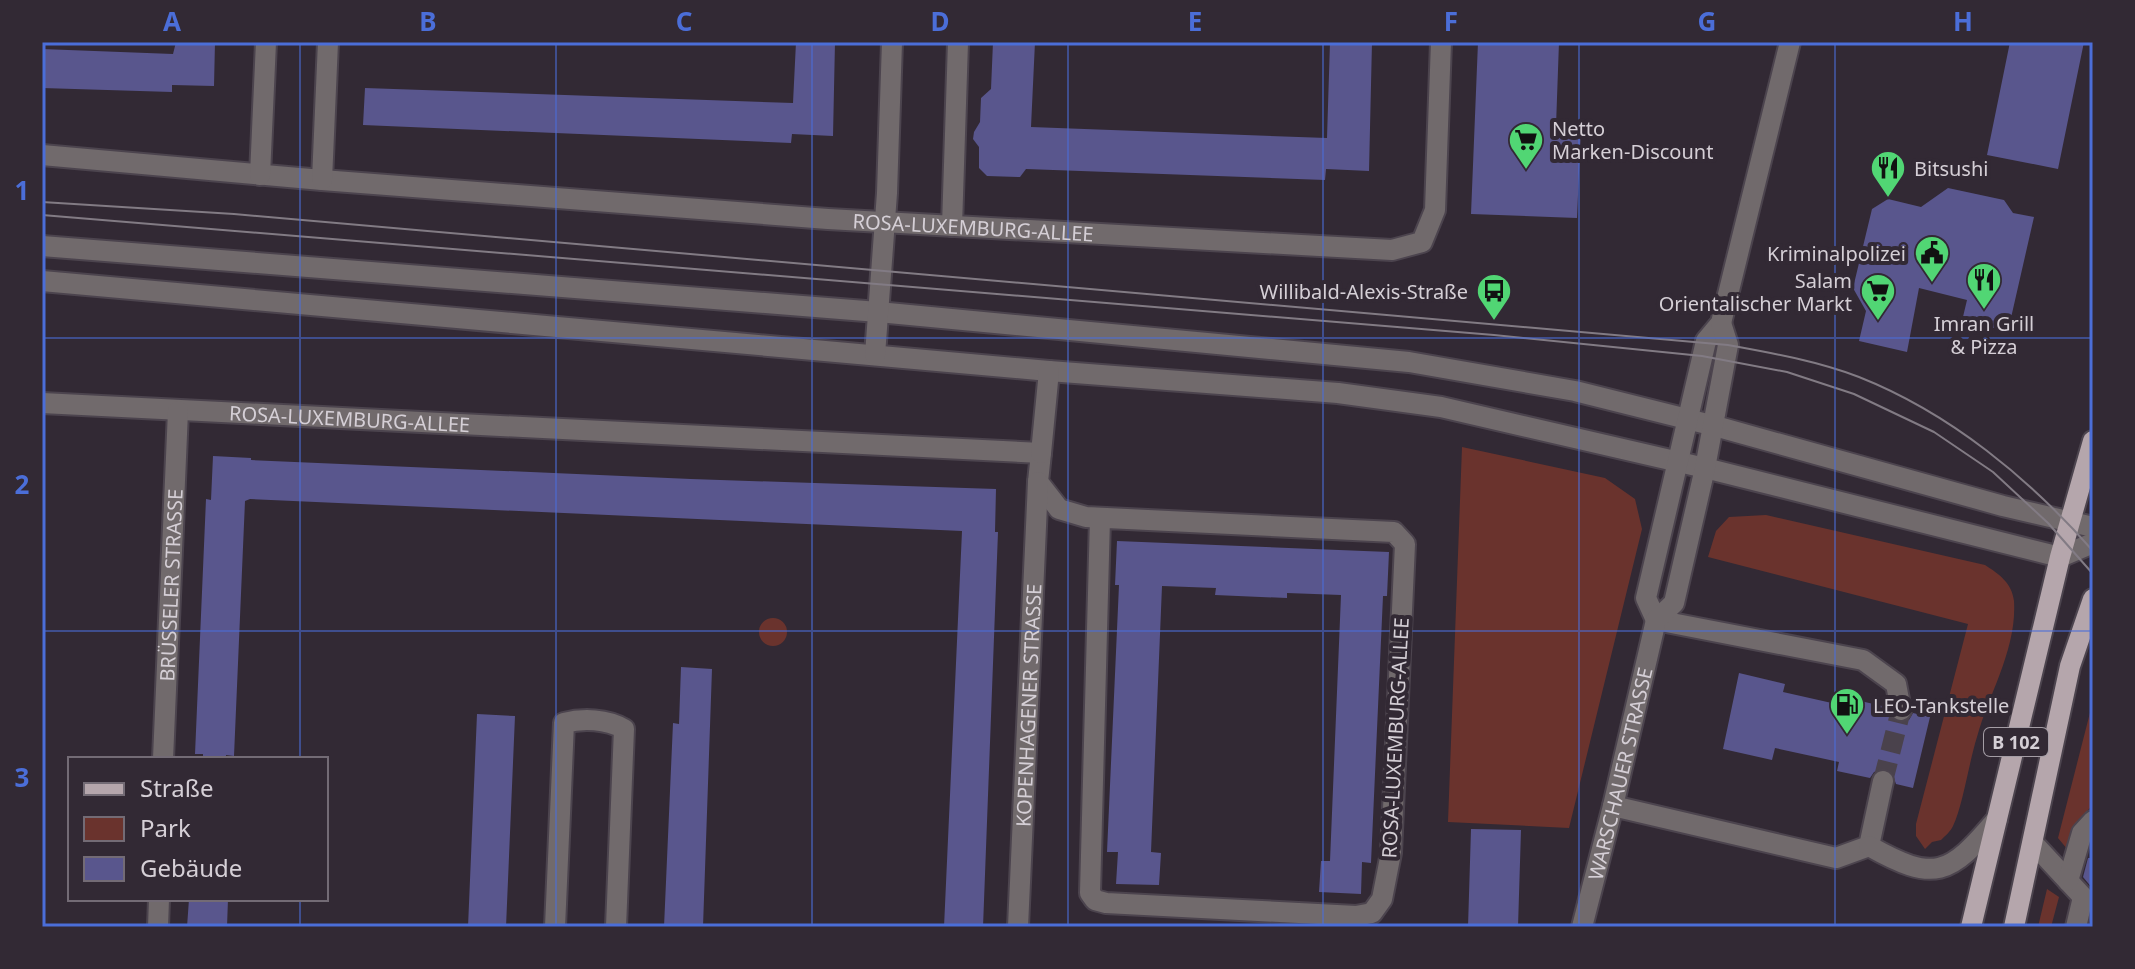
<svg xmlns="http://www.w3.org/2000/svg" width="2135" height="969" viewBox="0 0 2135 969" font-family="'Noto Sans',sans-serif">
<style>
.green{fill:#6a332d}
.building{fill:#59568d}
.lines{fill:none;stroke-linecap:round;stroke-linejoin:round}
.minor-tunnel{stroke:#4a424c;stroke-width:20;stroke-dasharray:20 10;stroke-linecap:butt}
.minor-casing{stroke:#4c444e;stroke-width:24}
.major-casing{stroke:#4c444e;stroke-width:24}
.minor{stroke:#716a6c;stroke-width:20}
.major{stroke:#b5a6ac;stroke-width:20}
.tram{stroke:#827b84;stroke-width:2}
.grid{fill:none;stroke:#4b6ed8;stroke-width:2;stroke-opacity:0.55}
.labels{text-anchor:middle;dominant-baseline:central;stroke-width:8;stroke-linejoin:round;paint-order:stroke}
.shield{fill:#322934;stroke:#a49da5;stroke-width:2}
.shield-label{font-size:18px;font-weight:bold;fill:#d5cfd6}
.poi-label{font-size:20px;fill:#d5cfd6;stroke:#322934;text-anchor:start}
.street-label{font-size:20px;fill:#d5cfd6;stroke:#322934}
.neatline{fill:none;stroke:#4b6ed8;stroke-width:3}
.grid-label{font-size:26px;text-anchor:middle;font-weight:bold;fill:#4b6ed8}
</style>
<rect width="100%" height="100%" fill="#322934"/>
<!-- green -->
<path class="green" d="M1462 447 1605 478 1635 499 1642 529 1569 828 1448 822Z
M1766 515 1985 565C1999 574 2012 583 2014 601 2017 649 1989 693 1977 737 1969 762 1963 805 1953 826 1951 831 1945 836 1941 840L1932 842 1925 849 1916 836V824L1968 624 1708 557 1716 531 1729 517Z
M759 632a14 14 0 1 1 28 0a14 14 0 1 1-28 0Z
M2093 701V805L2078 820 2068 850 2058 838Z
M2047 889 2059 897 2051 927H2038Z"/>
<!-- building -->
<path class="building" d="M176 42H215L214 86 172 85V92L42 88V49L173 54Z
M796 42H835L833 136 792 134 791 143 363 125 365 88 793 103Z
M993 42H1035L1031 127 1327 138 1330 42H1372L1369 171 1326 169 1325 180 1026 169 1020 177 987 176 979 168V147L973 139 974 132 980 122 981 98 991 89Z
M1478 42H1559L1556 126 1581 127 1577 218 1471 214Z
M2010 42H2084L2058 169 1987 155Z
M1948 188 2004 200 2013 213 2034 217 2008 331 1962 321 1967 300 1919 288 1907 352 1859 341 1866 311 1853 288 1872 209 1888 199 1921 207Z
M213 456 251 458V460L691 479 996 489 995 532H998L983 927H944L962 531 250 499 245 501 234 756 226 755V759H203V754H195L206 499 211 500Z
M1117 541 1389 552 1387 596H1383L1371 863 1362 862 1361 894 1319 892 1321 861H1330L1341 595 1287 593V598L1215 595 1216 588 1162 586 1151 852 1161 853 1159 885 1116 884 1118 852H1107L1119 585H1115Z
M681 667 712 669 703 927H664L673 723 679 724Z
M1739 673 1785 684 1783 692 1854 708 1856 700 1887 707 1891 718 1898 722 1909 720 1913 713 1930 717 1913 788 1896 784 1892 772 1885 768 1874 772 1870 778 1837 771 1839 762 1775 748 1772 760 1723 749Z
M477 714 515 716 506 927H468Z
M1471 829 1521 830 1518 927H1468Z
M2088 858H2093V889L2083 877Z
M189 899H228L227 927H187Z"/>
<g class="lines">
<!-- minor-tunnel -->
<path class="minor-tunnel" d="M1883 781 1901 710"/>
<defs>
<g id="minor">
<path id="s1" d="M42 155 322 180 828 219 1392 250 1422 242 1435 210 1441 42"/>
<path d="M260 175 266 42"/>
<path d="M322 180 328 42"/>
<path d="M952 226 958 42"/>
<path d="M42 246 878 312 1409 362 1575 391 1715 426 2003 506 2093 527"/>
<path d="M42 281 1049 371 1338 393 1441 407 1705 468 2060 557 2093 543"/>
<path d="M875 355 887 193 892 42"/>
<path id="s2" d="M42 403 1041 453 1038 482 1059 509 1086 517 1394 532 1405 544 1391 853 1382 899 1372 913 1356 916 1106 903 1095 900 1090 893 1100 518"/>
<path d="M1041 453 1049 371"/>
<path d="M1656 620 1646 598 1706 341 1721 323 1790 42"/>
<path d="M1656 620 1863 660 1896 684 1901 710"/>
<path id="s3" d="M163 759 178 411"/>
<path d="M1613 806 1836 858 1869 846 1883 781"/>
<path d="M2033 843 2083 897 2076 927"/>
<path d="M1869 846C1935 883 1949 876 1997 819"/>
<path d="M2068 881 2082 833 2093 821"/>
<path d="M158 927 159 899"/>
<path d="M555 927 564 723C583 718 607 719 624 729L616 927"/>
<path id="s4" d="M1018 927 1038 482"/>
<path id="s5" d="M1582 927 1613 806 1656 620 1674 603 1705 468 1728 345 1721 323"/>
</g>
<path id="major" d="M1971 927 2060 557 2093 441
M2014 927 2070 666 2093 599"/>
</defs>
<!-- minor casing -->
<use href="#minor" class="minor-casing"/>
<!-- major casing -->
<use href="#major" class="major-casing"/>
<!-- minor -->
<use href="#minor" class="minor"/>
<!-- major -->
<use href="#major" class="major"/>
<!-- tram -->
<path class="tram" d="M42 202 234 214 1728 345C1772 353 1817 361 1859 377 1950 413 2030 479 2093 551
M42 215 1494 335 1702 356 1787 372 1854 394 1934 432 1993 472 2048 523 2093 574"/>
</g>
<!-- grid -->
<path class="grid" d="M300 42V759M556 42V927M812 42V927M1068 42V927M1323 42V927M1579 42V927M1835 42V927M42 338H2093M42 631H2093M300 899V927"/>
<!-- icons -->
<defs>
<symbol id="supermarket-pin" viewBox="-11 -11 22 30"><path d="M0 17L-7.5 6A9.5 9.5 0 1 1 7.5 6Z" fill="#51d674" stroke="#322934"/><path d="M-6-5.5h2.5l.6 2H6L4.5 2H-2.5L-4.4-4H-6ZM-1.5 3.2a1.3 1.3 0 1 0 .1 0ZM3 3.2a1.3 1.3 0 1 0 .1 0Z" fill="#111"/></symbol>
<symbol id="restaurant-pin" viewBox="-11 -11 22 30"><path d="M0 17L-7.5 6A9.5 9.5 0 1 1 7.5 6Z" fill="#51d674" stroke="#322934"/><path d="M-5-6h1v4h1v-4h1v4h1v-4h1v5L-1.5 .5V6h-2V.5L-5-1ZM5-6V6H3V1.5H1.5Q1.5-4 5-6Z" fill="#111"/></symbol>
<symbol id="civic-pin" viewBox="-11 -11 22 30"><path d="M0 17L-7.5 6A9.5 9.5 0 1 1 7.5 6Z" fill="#51d674" stroke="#322934"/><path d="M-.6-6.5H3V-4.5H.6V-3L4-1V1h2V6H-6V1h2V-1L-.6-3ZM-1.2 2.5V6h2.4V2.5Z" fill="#111"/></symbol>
<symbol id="bus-pin" viewBox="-11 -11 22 30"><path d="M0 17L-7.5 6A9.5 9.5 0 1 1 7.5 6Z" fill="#51d674" stroke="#322934"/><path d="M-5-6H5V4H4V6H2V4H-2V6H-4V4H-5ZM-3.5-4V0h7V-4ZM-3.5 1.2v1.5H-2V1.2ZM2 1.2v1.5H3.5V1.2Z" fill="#111"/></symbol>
<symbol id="fuel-pin" viewBox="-11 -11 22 30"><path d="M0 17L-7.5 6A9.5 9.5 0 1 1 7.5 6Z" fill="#51d674" stroke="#322934"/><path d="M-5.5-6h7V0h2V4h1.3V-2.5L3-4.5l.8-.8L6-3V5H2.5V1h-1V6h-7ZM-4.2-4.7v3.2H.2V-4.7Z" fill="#111"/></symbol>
</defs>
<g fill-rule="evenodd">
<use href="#supermarket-pin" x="1506" y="120" width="40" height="54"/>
<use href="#restaurant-pin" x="1868" y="148" width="40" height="54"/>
<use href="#civic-pin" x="1912" y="233" width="40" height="54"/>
<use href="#restaurant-pin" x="1964" y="260" width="40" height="54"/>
<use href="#bus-pin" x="1474" y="271" width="40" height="54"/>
<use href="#supermarket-pin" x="1858" y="271" width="40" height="54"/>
<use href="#fuel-pin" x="1827" y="685" width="40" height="54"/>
</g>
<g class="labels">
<!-- shield labels -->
<rect class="shield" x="1984" y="728" width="64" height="28" rx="6"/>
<g class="shield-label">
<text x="2016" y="742">B 102</text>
</g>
<!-- poi labels -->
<g class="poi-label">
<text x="1552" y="128">Netto<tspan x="1552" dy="23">Marken-Discount</tspan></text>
<text x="1914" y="168">Bitsushi</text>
<text x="1906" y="253" text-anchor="end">Kriminalpolizei</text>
<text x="1852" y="280" text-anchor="end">Salam<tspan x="1852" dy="23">Orientalischer Markt</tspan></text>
<text x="1468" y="291" text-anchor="end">Willibald-Alexis-Straße</text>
<text x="1984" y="323" text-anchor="middle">Imran Grill<tspan x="1984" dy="23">&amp; Pizza</tspan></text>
<text x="1873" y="705">LEO-Tankstelle</text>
</g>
<!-- street labels -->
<g class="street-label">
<text stroke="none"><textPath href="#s1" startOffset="934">ROSA-LUXEMBURG-ALLEE</textPath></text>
<text stroke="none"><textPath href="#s2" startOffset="308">ROSA-LUXEMBURG-ALLEE</textPath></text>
<text stroke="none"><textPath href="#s3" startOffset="174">BRÜSSELER STRASSE</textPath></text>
<text stroke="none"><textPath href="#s4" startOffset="222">KOPENHAGENER STRASSE</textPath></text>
<text transform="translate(1395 738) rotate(-87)">ROSA-LUXEMBURG-ALLEE</text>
<text stroke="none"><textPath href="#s5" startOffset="158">WARSCHAUER STRASSE</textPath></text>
</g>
</g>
<!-- border -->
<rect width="2135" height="969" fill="none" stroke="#322934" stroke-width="88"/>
<!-- legend -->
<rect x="68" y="757" width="260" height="144" fill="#322934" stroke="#736b75" stroke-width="2"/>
<rect x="84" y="783" width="40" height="12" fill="#b5a6ac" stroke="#736b75" stroke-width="2"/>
<text x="140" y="797" font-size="24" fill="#d5cfd6">Straße</text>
<rect x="84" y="817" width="40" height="24" fill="#6a332d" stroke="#736b75" stroke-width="2"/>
<text x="140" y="837" font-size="24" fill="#d5cfd6">Park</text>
<rect x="84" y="857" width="40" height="24" fill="#59568d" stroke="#736b75" stroke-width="2"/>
<text x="140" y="877" font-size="24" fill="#d5cfd6">Gebäude</text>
<rect x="44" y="44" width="2047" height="881" class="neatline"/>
<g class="grid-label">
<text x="172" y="31">A</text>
<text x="428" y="31">B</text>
<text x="684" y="31">C</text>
<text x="940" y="31">D</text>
<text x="1195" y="31">E</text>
<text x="1451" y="31">F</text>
<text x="1707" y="31">G</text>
<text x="1963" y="31">H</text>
<text x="22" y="200">1</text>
<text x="22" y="494">2</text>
<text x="22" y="787">3</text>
</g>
</svg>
